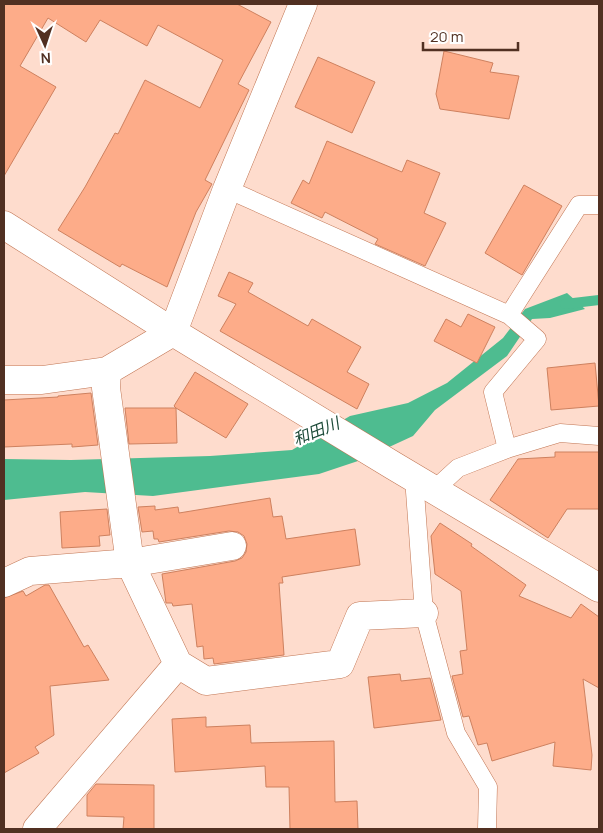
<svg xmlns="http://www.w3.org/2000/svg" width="603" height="833" viewBox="0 0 603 833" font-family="Manrope,'Noto Sans JP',sans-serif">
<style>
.water{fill:#4ebc90}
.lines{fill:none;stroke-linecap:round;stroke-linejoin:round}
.stream{stroke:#4ebc90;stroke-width:10}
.building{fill:#fdac89;stroke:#ce815f}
.service-casing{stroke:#c17553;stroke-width:19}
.minor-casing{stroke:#c17553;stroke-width:29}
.tertiary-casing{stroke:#c17553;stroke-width:29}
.service{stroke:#fff;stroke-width:18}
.minor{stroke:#fff;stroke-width:28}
.tertiary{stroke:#fff;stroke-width:28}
.labels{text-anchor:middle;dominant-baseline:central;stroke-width:4.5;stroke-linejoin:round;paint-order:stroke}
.water-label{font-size:16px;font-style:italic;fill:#1c4a38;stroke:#fff}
</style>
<rect width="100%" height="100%" fill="#fedccd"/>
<!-- water -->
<path class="water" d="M567 293 585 309 550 318 532 319 507 356 435 410 413 436 361 460 319 474 153 496 85 492 4 500V459L71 460 210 456 292 450 350 416 408 403 447 383 503 338 525 309Z"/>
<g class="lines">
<!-- stream -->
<path class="stream" d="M565 304 599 300"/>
</g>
<!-- building -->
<path class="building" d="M4 4H237L271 22 238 84 249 90 205 180 212 184 196 212 167 287 122 264 120 267 58 230 85 187 115 133 118 134 145 80 200 108 223 60 158 25 147 46 100 20 86 42 48 18 20 66 56 87 4 176Z
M444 51 493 63 490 72 519 76 509 119 440 109 436 94Z
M318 57 375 82 352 133 295 107Z
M327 141 402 172 407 160 440 173 424 213 446 223 425 266 375 244 378 239 325 212 322 218 291 203 303 180 309 184Z
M524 185 562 206 522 275 485 253Z
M229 272 253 283 248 292 308 326 312 319 361 347 347 372 369 384 357 409 220 331 236 304 218 296Z
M468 314 495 327 477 363 434 341 446 319 461 327Z
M595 363 599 406 551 410 547 368Z
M195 372 248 404 226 438 176 408 177 443 129 444 125 408H176L174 406Z
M91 393 98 445 72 447V444L4 447V400L58 397V396Z
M555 452H599V509H567L548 538 490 500 518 459 555 457Z
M270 498 273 517 282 516 286 539 355 529 360 565 282 577 283 583H279L284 655 214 664 213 658 204 659 203 646 197 647 192 604 173 606 172 603H166L162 574 235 561 242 558 246 552 247 544 244 536 238 532 229 531 159 542 158 539H154L153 531 142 532 138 507 155 506V510L178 507 179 513Z
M107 509 110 535 99 536 100 546 62 548 60 512Z
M440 523 472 544 471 546 526 585 519 596 571 618 581 604 599 617V688L583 679 592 755 591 770 553 766 555 742 492 761 487 743 478 745 469 716 463 717 452 676 463 674 460 651 467 650 461 591 435 574 431 536Z
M45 585H49L84 647 88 645 109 680 50 686 54 735 35 747 39 753 4 773V598L23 591 26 596Z
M400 674 401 681 430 678 441 720 374 728 368 677Z
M206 717V727L250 725 251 743 334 741 335 802 357 801 358 829H290L289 787H266L265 766 175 772 172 719Z
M96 784 154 785V829H123L124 817 87 816V795Z"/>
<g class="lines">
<defs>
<path id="service" d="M227 189 509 315 537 339 493 392 507 449
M509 315 579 205H599
M414 478 424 613 456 733 488 787 487 829
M434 490 458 468 507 449 560 433 599 436"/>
<path id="minor" d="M107 371 106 388 130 563 178 664
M4 380H42L107 371 173 332 227 189 303 4
M4 583 30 571 130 563 232 546
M37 829 178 664 206 681 340 664 360 616 424 613"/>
<path id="tertiary" d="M4 225 173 332 394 466 599 588"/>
</defs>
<!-- service casing -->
<use href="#service" class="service-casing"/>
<!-- minor casing -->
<use href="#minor" class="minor-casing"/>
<!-- tertiary casing -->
<use href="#tertiary" class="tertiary-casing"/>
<!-- service -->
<use href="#service" class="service"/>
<!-- minor -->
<use href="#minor" class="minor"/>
<!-- tertiary -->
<use href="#tertiary" class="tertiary"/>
</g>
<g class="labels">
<!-- water labels -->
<g class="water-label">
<text transform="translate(316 431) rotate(-22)">和田川</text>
</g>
</g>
<!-- border -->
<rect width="603" height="833" fill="none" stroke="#513022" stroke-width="10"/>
<!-- north arrow -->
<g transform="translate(45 45) rotate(177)" stroke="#ffffff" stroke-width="4" paint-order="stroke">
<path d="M0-4L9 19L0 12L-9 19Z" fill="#513022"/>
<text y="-8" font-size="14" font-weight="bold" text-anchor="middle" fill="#513022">N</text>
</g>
<!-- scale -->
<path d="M423 42v8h95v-8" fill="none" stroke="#513022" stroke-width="2.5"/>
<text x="430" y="42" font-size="15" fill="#513022" stroke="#ffffff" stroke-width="4" paint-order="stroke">20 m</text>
</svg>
